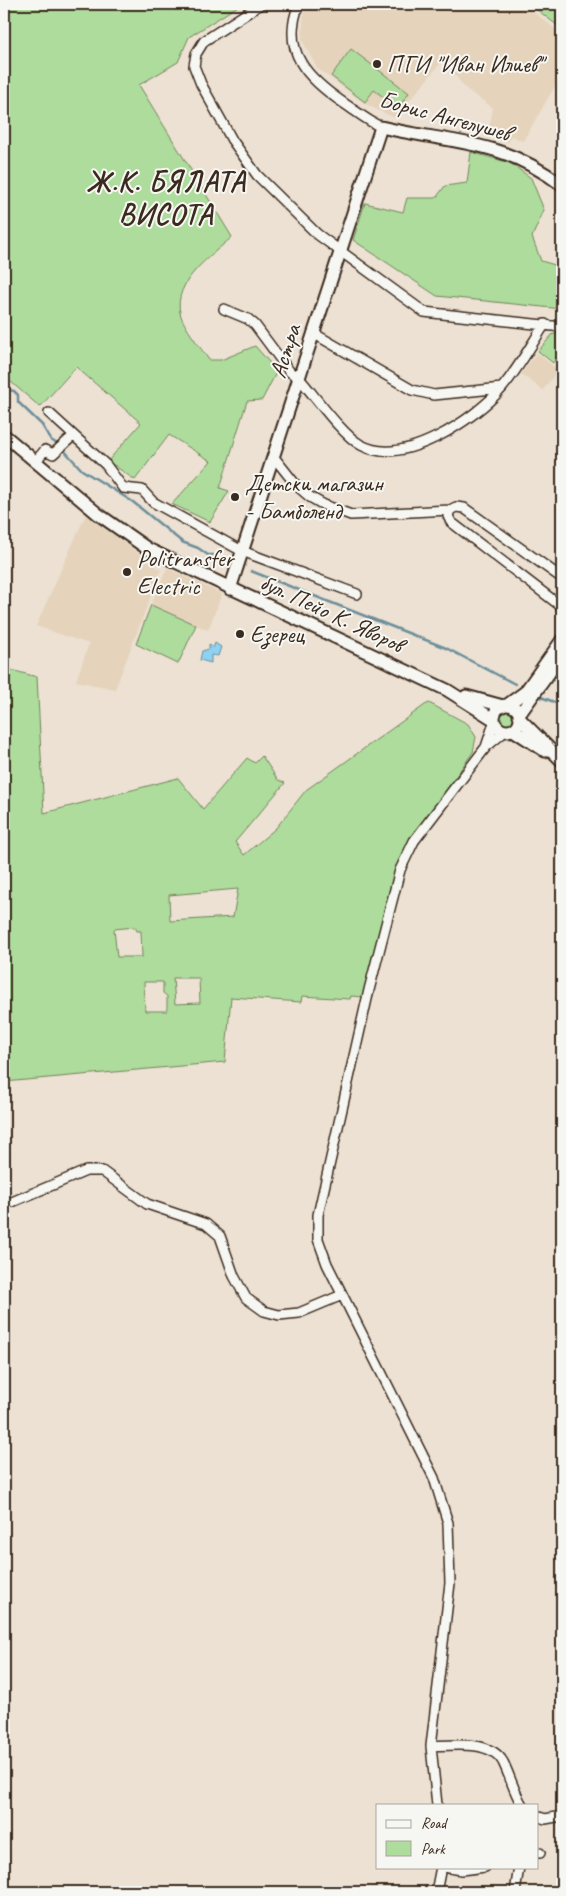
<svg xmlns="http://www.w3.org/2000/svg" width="566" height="1896" viewBox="0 0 566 1896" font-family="Caveat,sans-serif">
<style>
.built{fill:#e5d3bb}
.green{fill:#addc9c;stroke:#74835d;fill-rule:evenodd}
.water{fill:#8ed1f0;stroke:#6d8e9c}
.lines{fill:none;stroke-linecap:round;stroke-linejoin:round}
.stream{stroke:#6d8e9c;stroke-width:2.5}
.minor-casing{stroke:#3b2a1e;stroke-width:12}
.tertiary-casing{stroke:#3b2a1e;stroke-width:15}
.minor{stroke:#f6f6f2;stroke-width:9}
.tertiary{stroke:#f6f6f2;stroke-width:11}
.poi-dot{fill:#3b2a1e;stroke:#f6f6f2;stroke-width:2}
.labels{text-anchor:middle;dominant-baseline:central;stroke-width:4;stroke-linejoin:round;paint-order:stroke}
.poi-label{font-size:24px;fill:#3b2a1e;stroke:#f6f6f2;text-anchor:start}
.street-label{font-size:24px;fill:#3b2a1e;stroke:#f6f6f2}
.district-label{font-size:29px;font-weight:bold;letter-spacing:1px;fill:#3b2a1e;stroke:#f6f6f2}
</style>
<rect width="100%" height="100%" fill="#ece1d2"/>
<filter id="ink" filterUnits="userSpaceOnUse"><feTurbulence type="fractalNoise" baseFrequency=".02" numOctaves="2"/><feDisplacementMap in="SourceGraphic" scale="10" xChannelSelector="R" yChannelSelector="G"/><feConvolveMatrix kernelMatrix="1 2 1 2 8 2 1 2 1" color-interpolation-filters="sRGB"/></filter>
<g filter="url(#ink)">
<!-- built -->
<path class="built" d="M308 4H523L562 34V74L523 141 511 136 508 142 488 135 493 108 466 89 443 60 395 118 365 104 317 68 302 40 304 10Z
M537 353 558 370 543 390 521 374Z
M86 514 161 570 115 689 76 681 89 644 36 626Z
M167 568 222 594 208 630 151 605Z"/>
<!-- green -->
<path class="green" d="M6 4H241L189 37 178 62 139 85 232 237C211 256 173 281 180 313 183 326 201 348 209 360H221L255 346 277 371 262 400 247 401 220 488 229 491 210 522 172 504 211 461 169 435 135 480 108 461 141 423 76 367 40 407 4 376V8Z
M540 4H562V29L536 9Z
M351 49 409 93 398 108 374 90 365 102 331 76Z
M471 152 510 163 531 178 544 210 532 237 541 261 562 267V309L437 296 353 240 365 203 403 212 407 198H436L445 186 467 183Z
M553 334 562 335V360L556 358 553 363 538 351Z
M151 605 196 625 178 664 136 644Z
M4 668 37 677 44 813 178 778 203 809 247 758 255 763 262 756 278 780 285 783 235 842 244 855 276 828 306 790 425 705 429 703 468 724 476 737 473 752 411 840 399 860 392 880 382 927 363 997 351 996 350 999 302 996 301 1002 231 997 225 1062 4 1082ZM238 889 233 917 170 921 169 895ZM135 927 137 931H141L142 957H117L114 929ZM173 978H199L200 1003 175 1004ZM144 982H163V993L167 996V1011H145Z
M497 718a10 10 0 1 1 20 0a10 10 0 1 1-20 0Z"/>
<!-- water -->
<path class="water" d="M215 643 221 647 218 656 211 655V663L200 660 202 651 209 649V644L213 648Z"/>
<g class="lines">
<!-- stream -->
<path class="stream" d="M4 389 14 391 18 395V402L42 425 51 440 59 445
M63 449 82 470 133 502 182 542 198 548 208 555H215
M251 571 446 648 515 684
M541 697 562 705"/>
<defs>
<path id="minor" d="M261 4 204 41 196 54 194 66 201 84 232 140 257 175 317 234 424 312 562 327
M299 4C280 52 308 79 345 104 357 112 368 121 381 127
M224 309 248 319 255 325 290 372 299 378C314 395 343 436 361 445 403 468 475 419 502 388 518 369 531 345 545 324
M313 333 412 390 434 395 502 388
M49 413 106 465 123 488 142 490 153 502 242 551 357 594
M273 456 296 485 310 497 324 505 351 515 450 510
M35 462 45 450 53 454 73 436
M562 578 464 508 456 507 450 510 448 516 451 522 562 607
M486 747 494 723
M4 1202H12L86 1171H102L147 1204 206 1224 220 1236 234 1276 246 1298 264 1311 279 1315 299 1313 342 1295
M431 1746C453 1745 491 1740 503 1762 510 1776 514 1792 522 1805
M437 1805 431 1746 450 1583 448 1523 434 1478 327 1264 318 1239V1215L369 990 400 870 414 841 486 747 504 732
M537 1816 545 1819 562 1816
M537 1853H540
M443 1867 462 1870 485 1867
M436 1892 441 1867
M515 1892 519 1867"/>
<path id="tertiary" d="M4 435 98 514 148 549 447 690 493 719
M230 589 381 127C453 144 499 138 562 185
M466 696 503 706
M494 718a13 13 0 1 1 26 0a13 13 0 1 1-26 0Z
M507 705 525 692 562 640
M519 715 562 655
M520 719 562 761
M513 730 545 751"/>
</defs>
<!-- minor casing -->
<use href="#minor" class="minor-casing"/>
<!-- tertiary casing -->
<use href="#tertiary" class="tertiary-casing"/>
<!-- minor -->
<use href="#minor" class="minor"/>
<!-- tertiary -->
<use href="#tertiary" class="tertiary"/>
</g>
</g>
<!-- markers -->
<g class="poi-dot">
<circle cx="377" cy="64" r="5"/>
<circle cx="235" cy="497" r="5"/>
<circle cx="127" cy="572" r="5"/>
<circle cx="240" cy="634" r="5"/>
</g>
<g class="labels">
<!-- poi labels -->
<g class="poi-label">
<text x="387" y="64">ПГИ "Иван Илиев"</text>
<text x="245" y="483">Детски магазин<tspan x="245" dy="28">- Бамболенд</tspan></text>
<text x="137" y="558">Politransfer<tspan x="137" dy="28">Electric</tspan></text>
<text x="250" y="634">Езерец</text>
</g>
<!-- street labels -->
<g class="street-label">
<text transform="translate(445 116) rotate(15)">Борис Ангелушев</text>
<text transform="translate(285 351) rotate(-72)">Астра</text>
<text transform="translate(332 613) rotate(25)">бул. Пейо К. Яворов</text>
</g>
<!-- district labels -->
<g class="district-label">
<text x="166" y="181">Ж.К. БЯЛАТА<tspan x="166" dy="33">ВИСОТА</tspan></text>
</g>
</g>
<!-- margin -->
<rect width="566" height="1896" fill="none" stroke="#f6f6f2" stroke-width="20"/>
<rect x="10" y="10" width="546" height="1876" fill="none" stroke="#3b2a1e" stroke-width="2" filter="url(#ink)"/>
<!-- legend -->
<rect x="376" y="1804" width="162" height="65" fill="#f6f6f2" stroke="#aba49d"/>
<rect x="386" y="1820" width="25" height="8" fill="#f6f6f2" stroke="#aba49d"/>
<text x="421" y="1828" font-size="15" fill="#3b2a1e">Road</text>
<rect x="386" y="1841" width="25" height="15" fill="#addc9c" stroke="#aba49d"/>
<text x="421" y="1854" font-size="15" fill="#3b2a1e">Park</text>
</svg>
